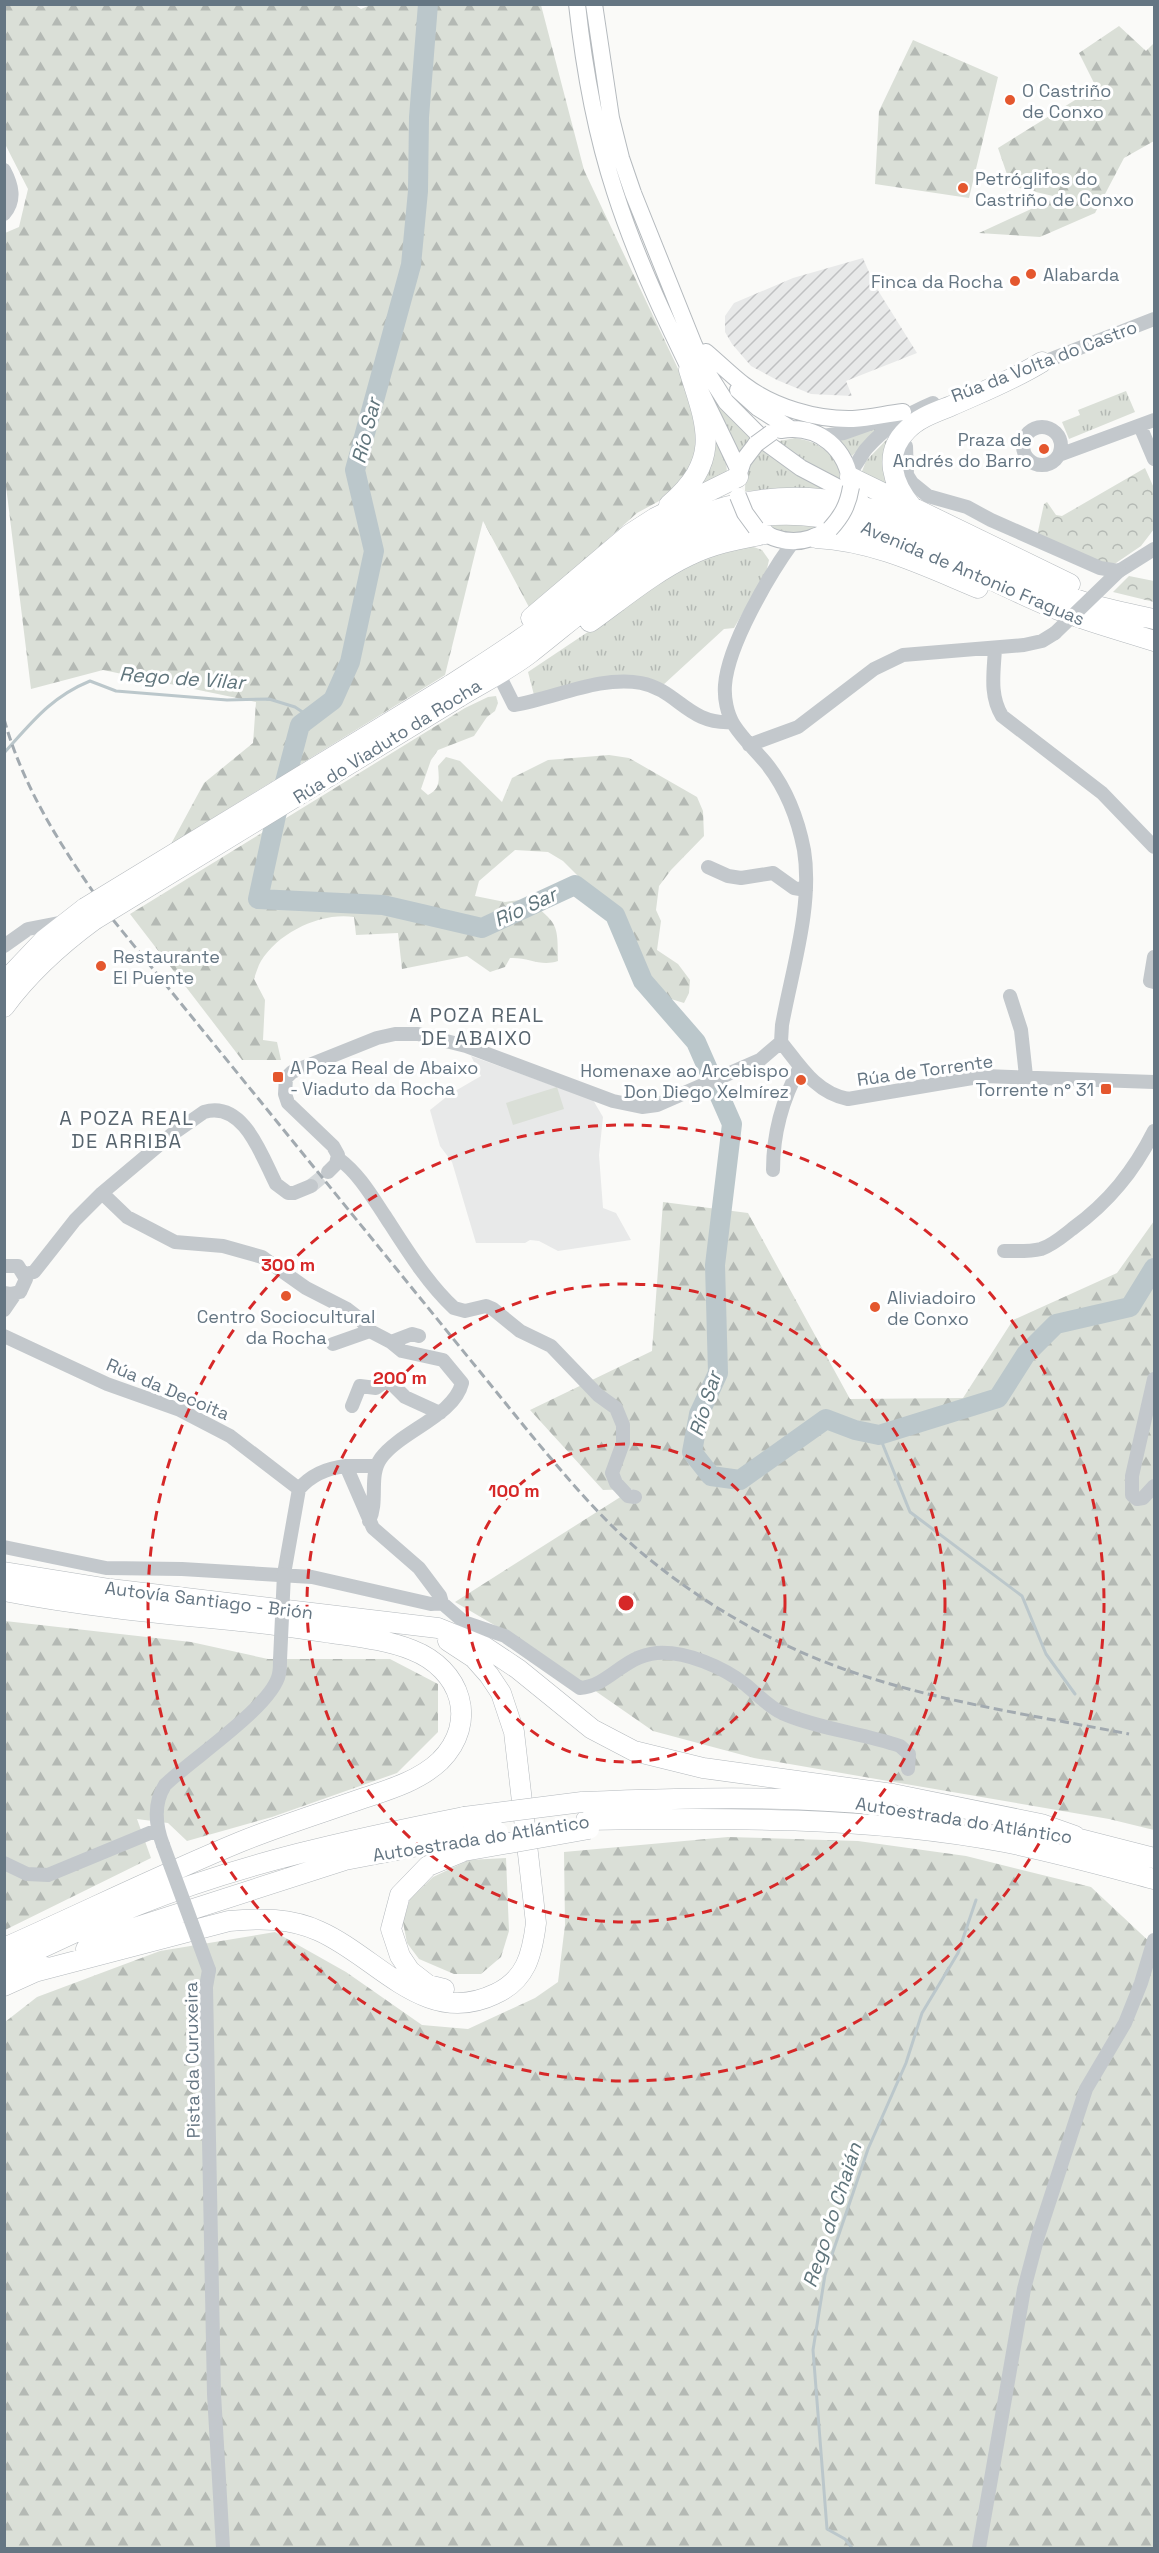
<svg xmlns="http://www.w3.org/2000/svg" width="1159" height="2553" viewBox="0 0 1159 2553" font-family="'Space Grotesk',sans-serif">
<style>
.built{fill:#e8e9e9}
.industrial{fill:url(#industrial-furrows)}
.grass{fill:url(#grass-tufts)}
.forest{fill:url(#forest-firs)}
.park{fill:url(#park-crowns)}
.pitch{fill:#dadfd7}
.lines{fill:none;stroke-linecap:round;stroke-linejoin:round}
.stream{stroke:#bbc7cb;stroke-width:3}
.river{stroke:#bbc7cb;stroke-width:20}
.minor-tunnel{stroke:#d5d9db;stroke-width:14;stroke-dasharray:14 7;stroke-linecap:butt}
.major-casing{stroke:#b5babe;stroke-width:18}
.highway-casing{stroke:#b4b9bd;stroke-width:21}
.minor{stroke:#c3c8cc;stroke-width:14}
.major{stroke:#fff;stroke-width:16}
.highway{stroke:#fff;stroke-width:20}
.rail{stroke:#a2aab0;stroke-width:3;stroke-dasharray:9 4.5;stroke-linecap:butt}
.major-bridge-casing{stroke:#b5babe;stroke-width:18;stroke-linecap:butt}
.highway-bridge-casing{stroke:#b4b9bd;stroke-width:21;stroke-linecap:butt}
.minor-bridge{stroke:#c3c8cc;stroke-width:14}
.major-bridge{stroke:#fff;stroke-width:16}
.highway-bridge{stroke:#fff;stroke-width:20}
.ring{fill:none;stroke:#d62828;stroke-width:3;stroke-dasharray:10 8}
.poi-dot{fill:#e4572e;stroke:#fff;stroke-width:2}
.labels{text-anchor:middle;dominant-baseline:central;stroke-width:6;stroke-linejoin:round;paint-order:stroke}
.poi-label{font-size:18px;fill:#657683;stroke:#fff;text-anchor:start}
.street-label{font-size:18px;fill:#657683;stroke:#fff}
.water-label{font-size:20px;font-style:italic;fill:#60757c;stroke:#fff}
.neighbourhood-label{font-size:20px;letter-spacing:1.5px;fill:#57646e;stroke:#fff}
.centre{fill:#d62828;stroke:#fff;stroke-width:3}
.ring-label{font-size:18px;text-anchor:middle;font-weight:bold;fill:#d62828;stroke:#fff;stroke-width:6;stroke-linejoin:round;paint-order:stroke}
</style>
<defs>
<pattern id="industrial-furrows" width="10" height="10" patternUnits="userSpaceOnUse" patternTransform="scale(1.5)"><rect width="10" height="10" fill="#e8e9e9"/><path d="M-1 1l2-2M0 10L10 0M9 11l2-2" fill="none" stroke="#c0c1c2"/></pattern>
<pattern id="grass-tufts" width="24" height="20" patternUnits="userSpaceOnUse" patternTransform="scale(1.5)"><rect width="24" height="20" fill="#dadfd7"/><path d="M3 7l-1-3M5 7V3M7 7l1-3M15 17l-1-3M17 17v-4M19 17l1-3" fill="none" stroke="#b4b9b4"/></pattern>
<pattern id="forest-firs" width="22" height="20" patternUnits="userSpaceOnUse" patternTransform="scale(1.5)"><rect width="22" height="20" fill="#dadfd7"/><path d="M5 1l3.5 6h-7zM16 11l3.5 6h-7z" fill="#b4b9b4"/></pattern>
<pattern id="park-crowns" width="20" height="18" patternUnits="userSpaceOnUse" patternTransform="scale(1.5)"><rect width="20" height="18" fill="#dadfd7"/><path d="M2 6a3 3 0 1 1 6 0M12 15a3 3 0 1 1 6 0" fill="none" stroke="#b4b9b4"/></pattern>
</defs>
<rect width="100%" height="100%" fill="#fafaf8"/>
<!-- built -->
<path class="built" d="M471 1056 593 1100 603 1117 599 1155 603 1208 616 1213 631 1240 558 1251 539 1241 530 1240 525 1243H476L452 1162 440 1146 430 1110 450 1094 481 1076Z"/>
<!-- industrial -->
<path class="industrial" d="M863 258 874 284 917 353 846 381 852 396 811 394 777 380 751 366 732 344 725 332V316L734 303 793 278Z"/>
<!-- grass -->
<path class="grass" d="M695 363 752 436 740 451 739 452Z
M1126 391 1135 412 1069 439 1062 422 1080 415 1078 410Z
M883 424 852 456 839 440Z
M893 433 894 493 861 474 866 461Z
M715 436 726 461 727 472 692 493Z
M795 438C819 441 842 457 840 483L774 442Z
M764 449 825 489 745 491C745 474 750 459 764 449Z
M792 524 819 525C804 537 784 533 767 526Z
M751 546 762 550 769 560 766 573 734 628 724 629 662 686 655 681 534 695 528 672 676 573 716 553Z"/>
<!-- forest -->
<path class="forest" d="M354 4 361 9 373 4 541 5 584 170 690 394 699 436 692 470 661 500 637 513 530 609 483 521 445 675 171 844 204 783 253 743 256 702 103 670 31 689 4 470 5 233 19 227 28 189 5 144V5Z
M1119 26 1146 51 1154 43V141L1124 158 1095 213 1040 237 979 233 1057 197 1011 186 998 148 1096 87 1079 53Z
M913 40 998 77 969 198 875 184 879 111Z
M496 696 498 703 495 711 487 717 474 736 438 750 431 760 421 789 428 795C441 789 439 779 438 766L446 757 460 761 502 802 512 778 548 760 609 755 629 758 697 797 703 811 704 836 671 870 659 886 656 910 661 921 657 950 678 964 690 980 689 993 684 1003 658 995 645 976 630 938 618 916 563 861 548 852 515 850 479 881 475 896 505 902 528 899C557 925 558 921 558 961 540 967 529 957 510 958L505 967 490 972 467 956 402 969 398 933 356 935 354 917C321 912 279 932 261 961 258 966 256 973 254 979L265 1000 263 1040 277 1042 281 1060H242L130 914 465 708 488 697Z
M663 1202 748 1213 850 1399 963 1398 1013 1320 1117 1273 1154 1221V1830L1109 1819 754 1758 653 1731 532 1647 455 1602 633 1489 603 1490 530 1410 652 1351Z
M5 1621 191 1642 268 1659H390L438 1684V1732L397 1773 272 1817 187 1841 168 1823 137 1819 151 1858 5 1930Z
M728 1837 858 1841 966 1856 1091 1887 1154 1946V2548H5V2022L37 1997 160 1951 275 1932 346 1972 422 2025 468 2029 535 1998 558 1982 565 1925 564 1852Z
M506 1858 509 1931 501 1957 481 1974H454L419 1959 407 1943 403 1922 410 1899 433 1877 469 1860Z"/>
<!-- park -->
<path class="park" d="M1145 468 1154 488V529L1141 546 1116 563 1106 565 1037 536 1044 504 1047 502 1056 515 1062 516Z
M1129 576 1154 581V602L1113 592Z"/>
<!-- pitch -->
<path class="pitch" d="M557 1087 564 1109 513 1125 506 1103Z"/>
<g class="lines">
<!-- stream -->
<path class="stream" d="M4 753C32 722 51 697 90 681L116 691 227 700 269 699 295 707 310 717
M879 1435 910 1512 1022 1596 1046 1654 1075 1694
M852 2548 845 2539 827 2529 813 2350 825 2275 868 2149 906 2063 922 2013 958 1953 976 1900"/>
<!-- river -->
<path class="river" d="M428 4 419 117 418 191 411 265 355 470 374 551 350 662 333 700 300 725 276 816 258 899 383 905 482 928 575 885 615 915 643 981 696 1042 732 1124 715 1265 718 1373 699 1414 692 1452 711 1476 740 1480 826 1419 855 1430 879 1435 998 1398 1026 1354 1056 1324 1130 1307 1154 1268"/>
<!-- minor-tunnel -->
<path class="minor-tunnel" d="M311 1186 328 1172"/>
<defs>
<path id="major" d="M577 4C584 68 595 131 615 192 646 289 696 379 739 471
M594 4 611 118 621 158 633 193 694 345 707 372 726 402 768 444 801 468 860 499
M706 352C719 363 731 375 744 385 773 407 816 420 853 419 870 418 886 414 903 412
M738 390 758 408 791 429
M781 430C819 424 848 449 851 487
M738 476 743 461 756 444
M756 528C779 544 802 546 826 531"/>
<path id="highway" d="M850 477 1070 584
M669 505C721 460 708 429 689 370
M912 507C893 485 882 454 907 430 918 418 936 412 951 406 982 392 1013 380 1042 362
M816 538C875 541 925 566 978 588
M531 618 630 534 655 518 738 477
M590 622C622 599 654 572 690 555 714 543 739 539 765 534
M449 686C486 662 523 639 558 612 593 586 625 554 663 533 735 492 822 486 898 519 960 545 1019 581 1084 602 1107 610 1131 614 1154 619
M459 697C482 683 508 670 529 654 585 610 641 559 708 530 827 480 945 563 1051 607 1085 621 1120 630 1154 641
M4 982 44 940 85 908
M4 1007C29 973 60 945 94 920
M4 1572 110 1589 438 1628 485 1647 518 1669 592 1729 634 1751 703 1768 893 1794 1041 1824 1075 1836
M4 1591C86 1607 168 1614 250 1622 277 1625 304 1629 332 1633 359 1637 387 1640 412 1650 461 1669 479 1722 440 1761 419 1781 388 1790 361 1799 321 1813 279 1826 240 1842 160 1875 83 1913 4 1948
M582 1802C681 1798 782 1795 881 1805
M586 1820C725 1818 866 1816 1004 1842 1055 1852 1105 1866 1154 1879
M1064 1835 1154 1858
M86 1949 131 1929 345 1860 465 1837
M4 1965C49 1945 93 1923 138 1905 242 1863 354 1839 464 1817
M34 1972 229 1921C260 1918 291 1918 319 1931 378 1957 425 2028 495 1994 526 1980 532 1955 536 1923L514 1732 501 1693 489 1675 474 1658 448 1641
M4 1986 46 1967
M444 1989 428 1985 410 1971 400 1956 391 1929 400 1895 428 1866 464 1851"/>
</defs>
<!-- major casing -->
<use href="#major" class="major-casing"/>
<!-- highway casing -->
<use href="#highway" class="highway-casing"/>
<!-- minor -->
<path class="minor" d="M4 170C12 185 16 200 4 214
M1036 365 1154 319
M1140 426 1154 459
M1023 446a19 19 0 1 1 38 0a19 19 0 1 1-38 0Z
M822 436 844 433 878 421
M906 446 907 475 912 483 928 496 967 507 991 520 1100 568 1119 571 1154 549
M1059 455 1154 420
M849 473C856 466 860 457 866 449 885 427 907 414 933 403
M995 648C994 671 989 695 1002 716L1102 793 1154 847
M498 673 514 705C553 699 601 675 641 683 678 690 688 725 732 722
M749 745 798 727 874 669 903 655 1024 645 1042 641 1055 633
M708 867 728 876 741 878 773 873 794 888 806 890
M4 946 28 929 64 922
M1154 957 1150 981 1154 982
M1010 996 1021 1030 1026 1076
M781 1042 782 1025C792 970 813 905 804 850 798 819 786 788 766 763 755 750 743 739 734 725 727 714 724 698 725 685 728 645 769 575 793 542
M781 1042C800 1066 816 1093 848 1099L984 1076 1154 1082
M339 1159C359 1174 371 1195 385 1216 405 1247 427 1283 454 1308L465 1311 486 1306 493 1309 520 1331 551 1346 598 1395 616 1408 623 1425V1443L612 1473 616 1483 628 1496 635 1497
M773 1170C773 1132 782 1100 800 1067
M328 1172 336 1164 338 1155 333 1146 288 1103 285 1094 286 1078 292 1072 377 1038 395 1034H418L466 1046 613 1101 642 1107 657 1105 760 1060 781 1042
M102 1193 127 1217 175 1242 223 1246 262 1257 306 1288 347 1309 360 1319 370 1331 391 1342 402 1351 443 1360 462 1383C454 1416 401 1431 381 1458 368 1476 379 1501 369 1521
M1004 1251C1017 1251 1029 1252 1041 1249 1053 1245 1063 1236 1072 1229 1109 1202 1134 1171 1154 1131
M4 1266H18L26 1279 20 1292 10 1294 4 1293
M25 1274 34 1272 75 1220 102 1193 171 1135 204 1112C244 1100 262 1157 276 1184L288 1193H294L311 1186
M4 1310 15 1294
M4 1336 107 1384 180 1410 230 1436 299 1489
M391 1342 412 1334 419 1336
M333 1344 370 1331
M1154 1379 1132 1476V1495L1137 1499 1143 1498 1154 1486
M352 1406 360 1386 376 1388 384 1382 392 1384 405 1397 440 1413
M346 1466H375
M4 1547 106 1568 182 1569 312 1577 431 1604 442 1603
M284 1574 299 1489C311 1475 327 1468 346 1466L373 1528 419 1568 440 1596 442 1603 464 1622 505 1636 580 1688C609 1686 623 1656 657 1653 686 1651 723 1667 746 1685 757 1694 769 1707 782 1713 819 1729 862 1733 900 1746L909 1754 908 1769
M163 1845C155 1824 153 1804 165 1785 190 1760 273 1706 279 1674 280 1670 280 1664 280 1660
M4 1863 27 1874 48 1875 157 1830
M209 1970 206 1987 214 2394 223 2548
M979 2548 1024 2289 1038 2236 1086 2089 1125 2023 1141 1983 1154 1940"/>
<!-- major -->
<use href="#major" class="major"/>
<!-- highway -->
<use href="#highway" class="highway"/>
<!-- rail -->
<path class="rail" d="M4 719C25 794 69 859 114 921L537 1442C570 1481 603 1521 643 1554 701 1602 767 1641 838 1667 931 1701 1032 1715 1129 1734"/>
<defs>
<path id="major-bridge" d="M756 444 771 433
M738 496 745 513 756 528
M830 529C842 516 848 505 851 487"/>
<path id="highway-bridge" d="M85 908 449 686
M94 920 459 697
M464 1817 582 1802
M465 1837 498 1832
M464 1851 589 1829"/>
</defs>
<!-- major-bridge casing -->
<use href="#major-bridge" class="major-bridge-casing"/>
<!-- highway-bridge casing -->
<use href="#highway-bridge" class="highway-bridge-casing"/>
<!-- minor-bridge -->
<path class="minor-bridge" d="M1055 633 1119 571
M280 1660 284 1574
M163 1845 209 1970"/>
<!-- major-bridge -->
<use href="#major-bridge" class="major-bridge"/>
<!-- highway-bridge -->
<use href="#highway-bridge" class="highway-bridge"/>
</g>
<!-- distance rings -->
<g class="ring">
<circle cx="626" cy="1603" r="159"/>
<circle cx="626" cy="1603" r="319"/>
<circle cx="626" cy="1603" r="478"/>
</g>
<!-- markers -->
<g class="poi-dot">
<circle cx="1010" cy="100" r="6"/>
<circle cx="963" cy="188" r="6"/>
<circle cx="1031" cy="274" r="6"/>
<circle cx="1015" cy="281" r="6"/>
<circle cx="1044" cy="449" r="6"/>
<circle cx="101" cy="966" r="6"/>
<rect x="272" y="1071" width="12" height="12" rx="3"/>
<circle cx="801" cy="1080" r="6"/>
<rect x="1100" y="1083" width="12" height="12" rx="3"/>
<circle cx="286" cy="1296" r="6"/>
<circle cx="875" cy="1307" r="6"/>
</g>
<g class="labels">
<!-- poi labels -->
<g class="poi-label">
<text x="1022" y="90">O Castriño<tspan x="1022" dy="21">de Conxo</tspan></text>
<text x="975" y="178">Petróglifos do<tspan x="975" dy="21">Castriño de Conxo</tspan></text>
<text x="1043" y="274">Alabarda</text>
<text x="1003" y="281" text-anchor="end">Finca da Rocha</text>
<text x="1032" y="439" text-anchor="end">Praza de<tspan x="1032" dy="21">Andrés do Barro</tspan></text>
<text x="113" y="956">Restaurante<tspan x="113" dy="21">El Puente</tspan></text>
<text x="290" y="1067">A Poza Real de Abaixo<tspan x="290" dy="21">- Viaduto da Rocha</tspan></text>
<text x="789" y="1070" text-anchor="end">Homenaxe ao Arcebispo<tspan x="789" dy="21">Don Diego Xelmírez</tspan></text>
<text x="1094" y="1089" text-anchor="end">Torrente n° 31</text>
<text x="887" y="1297">Aliviadoiro<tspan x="887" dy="21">de Conxo</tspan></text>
<text x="286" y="1316" text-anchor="middle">Centro Sociocultural<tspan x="286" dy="21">da Rocha</tspan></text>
</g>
<!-- street labels -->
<g class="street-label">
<text transform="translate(1044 361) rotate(-21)">Rúa da Volta do Castro</text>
<text transform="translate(973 573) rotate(23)">Avenida de Antonio Fraguas</text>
<text transform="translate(387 741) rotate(-32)">Rúa do Viaduto da Rocha</text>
<text transform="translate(925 1070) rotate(-8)">Rúa de Torrente</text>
<text transform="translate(168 1389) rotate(23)">Rúa da Decoita</text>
<text transform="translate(209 1600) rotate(7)">Autovía Santiago - Brión</text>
<text transform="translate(964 1820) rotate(9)">Autoestrada do Atlántico</text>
<text transform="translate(481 1838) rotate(-9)">Autoestrada do Atlántico</text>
<text transform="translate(192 2060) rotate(-91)">Pista da Curuxeira</text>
</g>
<!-- water labels -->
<g class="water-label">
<text transform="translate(366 431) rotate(-76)">Río Sar</text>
<text transform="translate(182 678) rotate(4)">Rego de Vilar</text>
<text transform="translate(525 907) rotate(-25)">Río Sar</text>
<text transform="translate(705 1404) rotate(-73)">Río Sar</text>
<text transform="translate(832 2215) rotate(-72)">Rego do Chaián</text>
</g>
<!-- neighbourhood labels -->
<g class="neighbourhood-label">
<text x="477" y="1015">A POZA REAL<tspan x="477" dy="23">DE ABAIXO</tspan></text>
<text x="127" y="1118">A POZA REAL<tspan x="127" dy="23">DE ARRIBA</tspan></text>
</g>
</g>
<circle cx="626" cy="1603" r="9" class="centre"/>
<g class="ring-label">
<text x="288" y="1271">300 m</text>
<text x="400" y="1384">200 m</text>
<text x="514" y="1497">100 m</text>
</g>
<!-- border -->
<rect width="1159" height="2553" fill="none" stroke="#657683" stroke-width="12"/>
</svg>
